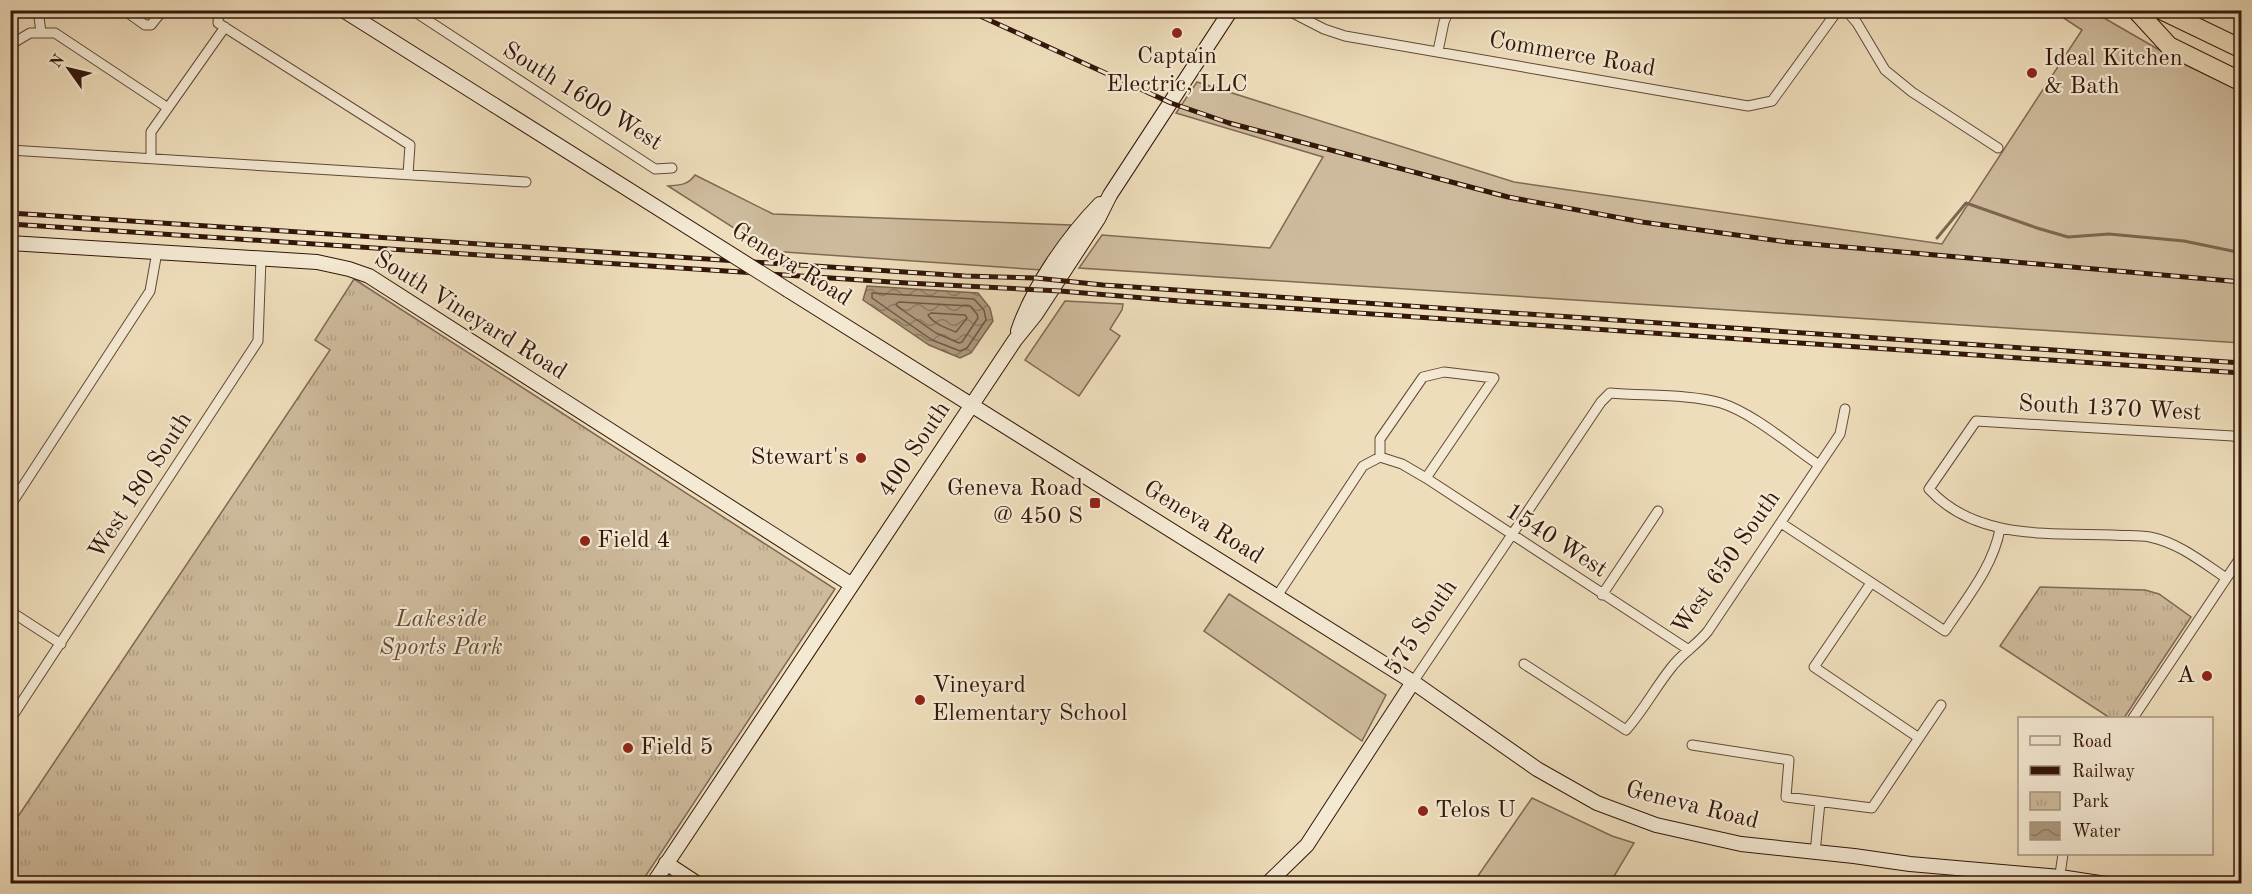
<svg xmlns="http://www.w3.org/2000/svg" width="2252" height="894" viewBox="0 0 2252 894" font-family="'Old Standard TT',serif">
<style>
.green{fill:#cebb9d;stroke:#806853;stroke-width:1.5}
.park{fill:url(#park-tufts);stroke:#806853;stroke-width:1.5}
.water{fill:url(#water-waves);stroke:#7d654f;stroke-width:1.5}
.lines{fill:none;stroke-linecap:round;stroke-linejoin:round}
.shore{stroke:#705844;stroke-width:1.5}
.stream{stroke:#7d654f;stroke-width:3}
.street-casing{stroke:#624836;stroke-width:11}
.secondary-casing{stroke:#331609;stroke-width:16}
.highway-casing{stroke:#331609;stroke-width:20}
.street{stroke:#f4e9d3;stroke-width:9}
.secondary{stroke:#f4e9d3;stroke-width:14}
.highway{stroke:#edb;stroke-width:18}
.rail-casing{stroke:#331609;stroke-width:5}
.rail{stroke:#f4e9d3;stroke-width:3;stroke-dasharray:9;stroke-linecap:butt}
.secondary-bridge-casing{stroke:#331609;stroke-width:16;stroke-linecap:butt}
.secondary-bridge{stroke:#f4e9d3;stroke-width:14}
.poi-dot{fill:#8f2418;stroke:#f4e9d3;stroke-width:2}
.labels{text-anchor:middle;dominant-baseline:central;stroke-width:4.5;stroke-linejoin:round;paint-order:stroke}
.street-label{font-size:24px;fill:#331609;stroke:#f4e9d3}
.poi-label{font-size:24px;fill:#331609;stroke:#f4e9d3;text-anchor:start}
.park-label{font-size:24px;font-style:italic;fill:#624835;stroke:#f4e9d3}
</style>
<defs>
<pattern id="park-tufts" width="24" height="20" patternUnits="userSpaceOnUse" patternTransform="scale(1.5)"><rect width="24" height="20" fill="#cebb9d"/><path d="M3 7l-1-3M5 7V3M7 7l1-3M15 17l-1-3M17 17v-4M19 17l1-3" fill="none" stroke="#b1a086"/></pattern>
<pattern id="water-waves" width="16" height="10" patternUnits="userSpaceOnUse" patternTransform="scale(1.5)"><rect width="16" height="10" fill="#ae997e"/><path d="M0 5q4-4 8 0t8 0" fill="none" stroke="#8e7c65"/></pattern>
</defs>
<rect width="100%" height="100%" fill="#edb"/>
<filter id="stains"><feTurbulence type="fractalNoise" baseFrequency=".00333" numOctaves="4"/><feColorMatrix values="0 0 0 0 .2 0 0 0 0 .09 0 0 0 0 .02 0 0 0 .5 -.17"/></filter>
<radialGradient id="worn" r=".72"><stop offset=".6" stop-color="#630" stop-opacity="0"/><stop offset="1" stop-color="#630" stop-opacity=".3"/></radialGradient>
<!-- green -->
<path class="green" d="M2053 11H2092L2182 63 2241 91V343L1079 268 1102 235 1270 248 1323 157 1176 113 1197 82 1514 182 1942 244 2082 30Z
M695 175 773 214 1071 225 1042 270 770 251 668 186C680 185 688 185 695 175Z
M1065 301 1123 304 1122 310 1110 329 1120 336 1079 396 1025 360Z
M1229 594 1386 695 1362 741 1204 631Z
M1532 798 1612 836 1634 843 1610 883H1473Z"/>
<!-- park -->
<path class="park" d="M354 279 835 589 641 883H11V827L330 350 315 340Z
M2040 587 2145 590 2159 594 2191 617 2124 718H2110L2000 646Z"/>
<!-- water -->
<path class="water" d="M867 286 978 293 990 308 993 321 971 353 960 358 929 345 863 300Z"/>
<g class="lines">
<!-- shore -->
<path class="shore" d="M872 293 974 299 984 310 986 320 967 348 960 351 932 340 872 298Z
M899 302 970 306 977 314 978 318 962 342 959 343 936 333 898 307 896 304Z
M931 313 965 315 967 318 956 332C946 328 934 324 928 315Z"/>
<!-- stream -->
<path class="stream" d="M1937 238 1966 203 2037 228 2068 237 2109 234 2184 241 2242 253"/>
<defs>
<path id="street" d="M38 10 41 32
M124 10 145 25H151L163 10
M219 10 218 23 410 145 408 174
M412 10 655 169 672 168
M1287 10 1324 29 1345 36 1748 106 1772 101 1838 10
M1846 10 1857 23 1885 70 1912 92 1998 148
M10 45 30 33H55L168 108
M1438 51 1444 22 1449 10
M10 150 526 182
M151 158V132L225 27
M1380 457V439L1423 377 1444 372 1494 378 1426 478
M10 506 150 291 157 252
M1781 523 1945 631C1966 599 1993 567 2000 529
M2226 578C2202 562 2179 543 2150 537 2138 535 2125 536 2113 535 2050 533 1975 540 1929 489L1976 421 2233 436 2242 439
M1871 583 1814 667 1919 738
M1602 595 1658 511
M1277 596 1363 466 1380 457 1402 464 1426 478 1689 650
M10 611 61 644
M1524 664 1626 730C1643 711 1655 688 1671 668 1681 654 1697 645 1708 631L1840 434 1845 409
M1413 682 1601 402 1610 393C1644 396 1690 394 1721 403 1753 413 1791 446 1819 465
M2133 718 2242 555
M10 720 258 341 261 259
M1692 745 1789 760 1786 797 1872 808 1941 705
M1815 853 1820 802
M2059 881 2063 854"/>
<path id="secondary" d="M343 10 494 105
M10 243 317 262 349 269 369 276 852 585
M788 290 1413 682 1537 769 1597 803 1656 825 1741 844 1854 856 1910 864 2060 877 2106 884
M1018 331C1033 287 1067 238 1100 204
M666 863 698 884
M653 884 1015 340 1036 314 1098 219 1110 195 1231 10
M1267 884 1307 845 1413 682"/>
<path id="highway" d="M2136 10 2169 46 2242 82
M2161 10 2242 49
M2239 10 2242 11"/>
</defs>
<!-- street casing -->
<use href="#street" class="street-casing"/>
<!-- secondary casing -->
<use href="#secondary" class="secondary-casing"/>
<!-- highway casing -->
<use href="#highway" class="highway-casing"/>
<!-- street -->
<use href="#street" class="street"/>
<!-- secondary -->
<use href="#secondary" class="secondary"/>
<!-- highway -->
<use href="#highway" class="highway"/>
<defs>
<path id="rail" d="M967 10 1171 103 1229 123 1508 197 1642 222 1788 242 2242 282
M10 213 965 276 1036 278 1103 285 2242 363
M10 224 907 283 1060 291 1180 301 2242 373"/>
</defs>
<!-- rail casing -->
<use href="#rail" class="rail-casing"/>
<!-- rail -->
<use href="#rail" class="rail"/>
<defs>
<path id="secondary-bridge" d="M494 105 788 290"/>
</defs>
<!-- secondary-bridge casing -->
<use href="#secondary-bridge" class="secondary-bridge-casing"/>
<!-- secondary-bridge -->
<use href="#secondary-bridge" class="secondary-bridge"/>
</g>
<!-- markers -->
<g class="poi-dot">
<circle cx="1177" cy="33" r="6"/>
<circle cx="2032" cy="73" r="6"/>
<circle cx="861" cy="458" r="6"/>
<rect x="1089" y="497" width="12" height="12" rx="3"/>
<circle cx="585" cy="541" r="6"/>
<circle cx="2207" cy="676" r="6"/>
<circle cx="920" cy="700" r="6"/>
<circle cx="628" cy="748" r="6"/>
<circle cx="1423" cy="811" r="6"/>
</g>
<g class="labels">
<!-- street labels -->
<g class="street-label">
<text transform="translate(1572 55) rotate(10)">Commerce Road</text>
<text transform="translate(582 97) rotate(32)">South 1600 West</text>
<text transform="translate(791 265) rotate(32)">Geneva Road</text>
<text transform="translate(470 316) rotate(32)">South Vineyard Road</text>
<text transform="translate(2110 409) rotate(3)">South 1370 West</text>
<text transform="translate(915 450) rotate(-56)">400 South</text>
<text transform="translate(141 486) rotate(-57)">West 180 South</text>
<text transform="translate(1203 523) rotate(32)">Geneva Road</text>
<text transform="translate(1556 541) rotate(33)">1540 West</text>
<text transform="translate(1727 563) rotate(-55)">West 650 South</text>
<text transform="translate(1422 628) rotate(-56)">575 South</text>
<text transform="translate(1692 806) rotate(14)">Geneva Road</text>
</g>
<!-- poi labels -->
<g class="poi-label">
<text x="1177" y="57" text-anchor="middle">Captain<tspan x="1177" dy="28">Electric, LLC</tspan></text>
<text x="2044" y="59">Ideal Kitchen<tspan x="2044" dy="28">&amp; Bath</tspan></text>
<text x="849" y="458" text-anchor="end">Stewart's</text>
<text x="1083" y="489" text-anchor="end">Geneva Road<tspan x="1083" dy="28">@ 450 S</tspan></text>
<text x="597" y="541">Field 4</text>
<text x="2195" y="676" text-anchor="end">A</text>
<text x="932" y="686">Vineyard<tspan x="932" dy="28">Elementary School</tspan></text>
<text x="640" y="748">Field 5</text>
<text x="1435" y="811">Telos U</text>
</g>
<!-- park labels -->
<g class="park-label">
<text x="441" y="620">Lakeside<tspan x="441" dy="28">Sports Park</tspan></text>
</g>
</g>
<!-- margin -->
<rect width="2252" height="894" fill="none" stroke="#edb" stroke-width="36"/>
<rect x="12" y="12" width="2228" height="870" fill="none" stroke="#331609" stroke-width="3"/>
<rect x="18" y="18" width="2216" height="858" fill="none" stroke="#331609" stroke-width="1.5"/>
<!-- legend -->
<rect x="2018" y="717" width="195" height="138" fill="#f4e9d3" stroke="#a79582" stroke-width="1.5"/>
<rect x="2030" y="736" width="30" height="9" fill="#f4e9d3" stroke="#a79582" stroke-width="1.5"/>
<text x="2072" y="747" font-size="18" fill="#331609">Road</text>
<rect x="2030" y="766" width="30" height="9" fill="#331609" stroke="#a79582" stroke-width="1.5"/>
<text x="2072" y="777" font-size="18" fill="#331609">Railway</text>
<rect x="2030" y="792" width="30" height="18" fill="url(#park-tufts)" stroke="#a79582" stroke-width="1.5"/>
<text x="2072" y="807" font-size="18" fill="#331609">Park</text>
<rect x="2030" y="822" width="30" height="18" fill="url(#water-waves)" stroke="#a79582" stroke-width="1.5"/>
<text x="2072" y="837" font-size="18" fill="#331609">Water</text>
<!-- north arrow -->
<g transform="translate(69 69) rotate(304)" stroke="#f4e9d3" stroke-width="4.5" paint-order="stroke">
<path d="M0-4.5L10 22L0 15L-10 22Z" fill="#331609"/>
<text y="-9" font-size="16" font-weight="bold" text-anchor="middle" fill="#331609">N</text>
</g>
<rect width="100%" height="100%" filter="url(#stains)"/>
<rect width="100%" height="100%" fill="url(#worn)"/>
</svg>
